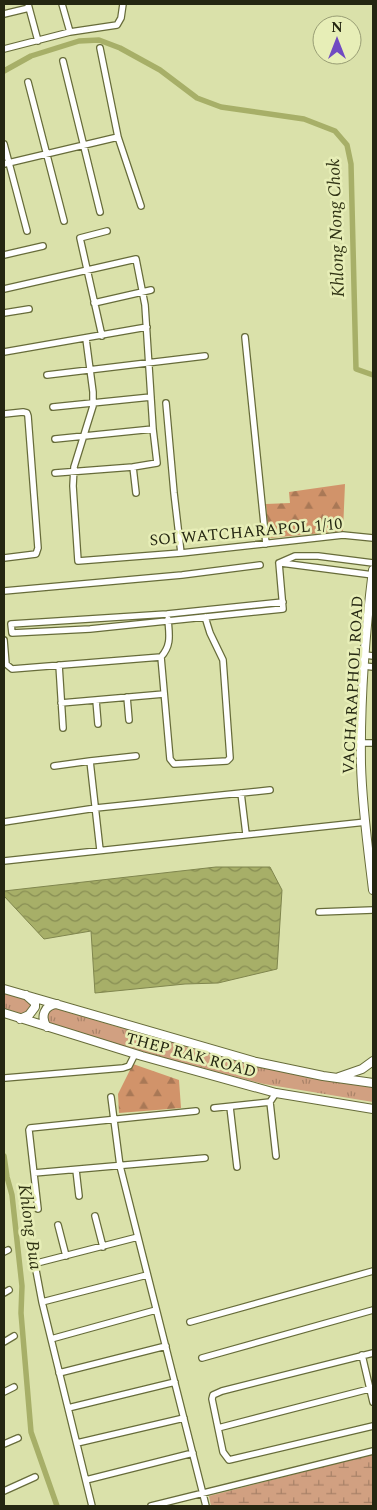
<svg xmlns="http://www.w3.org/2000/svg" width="377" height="1510" viewBox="0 0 377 1510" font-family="Spectral,serif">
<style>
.grass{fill:url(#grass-tufts)}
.forest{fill:url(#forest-firs)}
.wetland{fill:url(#wetland-marsh)}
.water{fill:url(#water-waves);stroke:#80864e}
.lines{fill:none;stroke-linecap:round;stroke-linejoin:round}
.canal{stroke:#a7af68;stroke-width:5.5}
.street-casing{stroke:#676c3a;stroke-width:8}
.secondary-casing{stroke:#676c3a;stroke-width:10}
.street{stroke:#fff;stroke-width:5.5}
.secondary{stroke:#fff;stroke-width:8}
.labels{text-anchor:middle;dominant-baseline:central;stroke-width:5;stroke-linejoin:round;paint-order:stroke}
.street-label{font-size:16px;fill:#242611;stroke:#e7eeb7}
.water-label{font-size:18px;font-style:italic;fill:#313415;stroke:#e7eeb7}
</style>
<defs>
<pattern id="grass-tufts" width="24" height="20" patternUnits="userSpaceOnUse" patternTransform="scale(1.25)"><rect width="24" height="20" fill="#d1a081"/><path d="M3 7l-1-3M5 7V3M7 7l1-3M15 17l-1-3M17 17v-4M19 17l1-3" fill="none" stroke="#a98268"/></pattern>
<pattern id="forest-firs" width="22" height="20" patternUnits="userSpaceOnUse" patternTransform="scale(1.25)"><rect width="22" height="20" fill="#d1936a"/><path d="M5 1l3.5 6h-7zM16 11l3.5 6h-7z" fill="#a97856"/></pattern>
<pattern id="wetland-marsh" width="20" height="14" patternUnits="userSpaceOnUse" patternTransform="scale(1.25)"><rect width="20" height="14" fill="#d1a081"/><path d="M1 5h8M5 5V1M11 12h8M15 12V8" fill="none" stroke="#a98268"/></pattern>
<pattern id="water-waves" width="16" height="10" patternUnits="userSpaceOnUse" patternTransform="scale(1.25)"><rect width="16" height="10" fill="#a7af68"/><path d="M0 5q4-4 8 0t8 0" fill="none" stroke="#888e54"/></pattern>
</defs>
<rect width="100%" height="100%" fill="#dae1aa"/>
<!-- grass -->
<path class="grass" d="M4 993 26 999 32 1006 28 1013 23 1014 4 1008Z
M54 1008 230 1060 287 1073 373 1087V1102L264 1084 175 1061 48 1023 46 1020 47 1011Z"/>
<!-- forest -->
<path class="forest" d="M345 484 343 531 269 538 266 504 290 503 289 492Z
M133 1064 179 1080 181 1108 119 1113 118 1094Z"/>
<!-- wetland -->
<path class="wetland" d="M373 1454V1506H211L209 1496Z"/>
<!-- water -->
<path class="water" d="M216 867H270L282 890 277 969 218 983 185 984 95 993 91 931 44 939 4 896V891Z"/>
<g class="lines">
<!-- canal -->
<path class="canal" d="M4 71 31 56 79 41 99 40 120 48 160 70 197 98 221 107 304 119 335 131 347 145 351 164 356 369 373 375
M4 1156 7 1177 12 1195 22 1286 21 1313 31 1432 57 1506"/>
<defs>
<path id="street" d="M28 4 38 41
M62 4 70 32
M4 14 29 8
M100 48 118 137 141 206
M4 49 70 32 117 25 121 18 123 4
M63 61 100 212
M28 82 64 221
M4 144 27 231
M4 164 118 137
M4 255 43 246
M4 289 136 259 145 305 153 429
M94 303 151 290
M4 313 29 309
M102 336 80 238 107 231
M245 337 266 544
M86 339 93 392V406L74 467 73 486 78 561 181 553 343 535 373 538
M4 352 147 327
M47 375 205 356
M166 403 174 493 181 553
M53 407 151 397
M4 414 23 412 27 413 28 416 38 548 36 554 4 558
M55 439 153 429 157 463 133 467
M55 473 133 467 136 493
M279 563 283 609 90 629 12 633 11 624 167 614 283 602
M279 563 295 556H318L373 563
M281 563 373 575
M4 591 182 575 260 565
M168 619C169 634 172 645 161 657L170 759 174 764 227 761 230 758 223 660 210 633 205 617
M4 640 6 664 12 669 161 657
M365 655 373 656
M59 665 63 728
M364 666 373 667
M127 697 129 720
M96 700 98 724
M61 703 164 694
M361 743H373
M90 761 136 756
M54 766 90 761 100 850
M241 793 246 834
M4 822 96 808 270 790
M4 861 366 822
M319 912 373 910
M5 1078 123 1068 129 1066 135 1054
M111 1097 120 1166 206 1506
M270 1102 276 1156
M230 1107 237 1167
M214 1108 270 1102 276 1093
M76 1170 79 1196
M34 1173 205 1158
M38 1209 29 1130 30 1128 196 1111
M95 1216 103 1247
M58 1225 66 1256
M4 1252 8 1250
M4 1293 9 1290
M42 1302 147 1275
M190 1322 373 1271
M51 1339 156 1310
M4 1342 14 1336
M373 1353 222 1391 213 1395 212 1399 223 1452 229 1460 373 1426
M362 1355 373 1402
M202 1358 373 1310
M59 1373 166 1346
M4 1392 14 1387
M68 1408 175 1382
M218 1428 373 1388
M77 1443 184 1418
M4 1444 18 1438
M86 1480 193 1453
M4 1491 35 1477
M92 1506 42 1302 35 1265 37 1263 138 1237
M151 1506 373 1451"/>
<path id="secondary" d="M373 570C365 634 360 700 361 764 362 806 368 848 373 890
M4 989 256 1062 323 1076 373 1083
M4 1013 142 1056 276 1093 373 1109
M20 1019 29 1015 35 1007V1003L26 995
M47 1027C40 1017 44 1005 57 1004
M339 1077 362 1069 373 1061"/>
</defs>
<!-- street casing -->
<use href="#street" class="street-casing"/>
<!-- secondary casing -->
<use href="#secondary" class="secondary-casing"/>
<!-- street -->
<use href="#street" class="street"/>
<!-- secondary -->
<use href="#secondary" class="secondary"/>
</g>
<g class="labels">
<!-- street labels -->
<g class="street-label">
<text transform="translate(246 532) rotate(-5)">SOI WATCHARAPOL 1/10</text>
<text transform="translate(353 685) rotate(-87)">VACHARAPHOL ROAD</text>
<text transform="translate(191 1055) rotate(15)">THEP RAK ROAD</text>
</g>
<!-- water labels -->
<g class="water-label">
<text transform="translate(336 228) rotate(-92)">Khlong Nong Chok</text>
<text transform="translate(30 1227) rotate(82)">Khlong Bua</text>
</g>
</g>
<!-- border -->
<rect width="377" height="1510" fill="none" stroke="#242611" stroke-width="10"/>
<!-- north arrow -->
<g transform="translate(337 40)"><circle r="24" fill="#e7eeb7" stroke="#999e75"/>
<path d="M0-4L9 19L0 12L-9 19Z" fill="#704ac2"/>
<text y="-8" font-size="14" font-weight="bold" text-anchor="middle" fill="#242611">N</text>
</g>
</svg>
